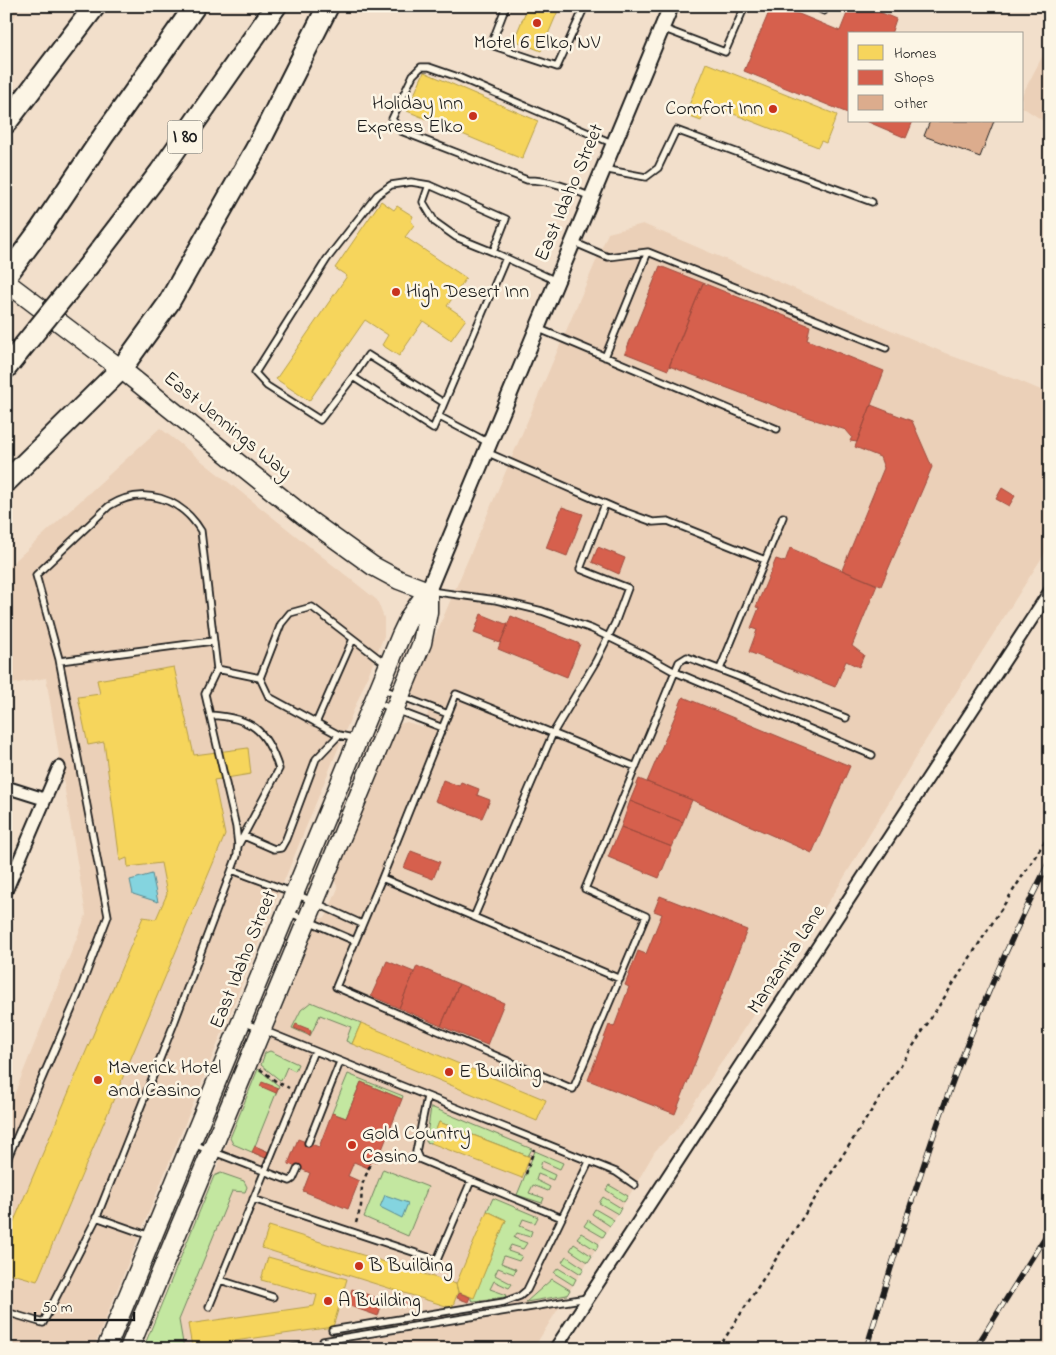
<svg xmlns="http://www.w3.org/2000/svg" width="1056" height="1355" viewBox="0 0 1056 1355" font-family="'Indie Flower',sans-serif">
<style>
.built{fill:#ebd0b8}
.green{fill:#c3e7a0;stroke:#70825e}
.water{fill:#84d4df;stroke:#5a8a91}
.homes{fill:#f6d55c;stroke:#b59e49}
.shops{fill:#d6604d;stroke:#9e4c3e}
.building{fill:#dcac8d;stroke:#1c1c1c}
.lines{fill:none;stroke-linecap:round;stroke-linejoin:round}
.service-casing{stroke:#1c1c1c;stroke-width:9}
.minor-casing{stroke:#1c1c1c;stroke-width:15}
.tertiary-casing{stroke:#1c1c1c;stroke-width:18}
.primary-casing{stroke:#1c1c1c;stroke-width:21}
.motorway-casing{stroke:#1c1c1c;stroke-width:24}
.path{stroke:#1c1c1c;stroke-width:2.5;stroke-dasharray:4 4;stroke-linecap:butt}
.service{stroke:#fcf5e5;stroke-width:5.5}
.minor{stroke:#fcf5e5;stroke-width:11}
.tertiary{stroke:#fcf5e5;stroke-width:14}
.primary{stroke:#fcf5e5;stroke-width:18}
.motorway{stroke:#fcf5e5;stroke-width:20}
.rail-casing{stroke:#1c1c1c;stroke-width:5.5}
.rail{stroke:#fcf5e5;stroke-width:4;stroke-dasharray:11;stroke-linecap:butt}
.motorway-bridge-casing{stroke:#1c1c1c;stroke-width:24;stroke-linecap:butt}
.motorway-bridge{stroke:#fcf5e5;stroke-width:20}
.poi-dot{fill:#c8321e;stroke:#fcf5e5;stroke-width:2}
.labels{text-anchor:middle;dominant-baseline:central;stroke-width:5;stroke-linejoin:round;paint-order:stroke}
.shield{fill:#fcf5e5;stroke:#5f5d58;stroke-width:1}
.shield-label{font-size:19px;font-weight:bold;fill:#1c1c1c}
.poi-label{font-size:20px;fill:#1c1c1c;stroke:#fcf5e5;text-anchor:start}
.street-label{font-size:20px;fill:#1c1c1c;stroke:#fcf5e5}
</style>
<rect width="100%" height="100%" fill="#f2dfcb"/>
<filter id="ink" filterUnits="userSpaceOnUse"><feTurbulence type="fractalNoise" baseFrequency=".02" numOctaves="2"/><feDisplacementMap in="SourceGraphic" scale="10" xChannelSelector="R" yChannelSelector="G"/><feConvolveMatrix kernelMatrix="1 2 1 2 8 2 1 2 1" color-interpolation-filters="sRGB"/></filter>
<g filter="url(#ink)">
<!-- built -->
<path class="built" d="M6 6H22L6 29Z
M1050 42V125L1022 107V95Z
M643 224 952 356 1015 379 1050 394V545L924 743 839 886 677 1129 655 1151 632 1191 533 1349H143L314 930 319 919 326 917 338 888 334 880 399 724 407 722 423 727 432 703 413 696 412 690 608 233Z
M160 428 377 600 384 618V636L93 1349H6V1115L86 915 46 678 6 685V569Z"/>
<!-- green -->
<path class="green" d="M311 1002 361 1023 352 1044 346 1041 351 1027 320 1015 310 1036 292 1028 301 1010Z
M270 1051 298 1064 295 1071 287 1067 281 1081 261 1065 265 1053Z
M258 1069 279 1086 255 1146 271 1153 268 1159 233 1144 230 1138Z
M348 1074 403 1096 402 1099 361 1082 346 1118 332 1113Z
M431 1107 532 1149 528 1156 439 1122 431 1143 426 1142Z
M535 1151 563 1163 560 1169 542 1161 540 1168 555 1175 553 1180 538 1174 536 1180 550 1187 548 1191 533 1185 529 1193 544 1198 542 1203 517 1195Z
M383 1169 428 1187 408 1236 364 1217Z
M221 1173 244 1181 247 1187 245 1192 232 1191 179 1320 184 1349H143L214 1176Z
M609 1185 628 1196 624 1202 606 1190Z
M603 1197 621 1208 618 1214 599 1203Z
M493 1198 538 1217 535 1223 523 1219 520 1226 532 1231 530 1237 517 1233 514 1238 527 1243 523 1249 511 1245 508 1251 522 1256 519 1261 504 1256 501 1263 516 1269 514 1274 498 1268 495 1275 512 1284 509 1288 494 1281 490 1289 507 1295 505 1297 474 1301 471 1300V1296L474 1297 506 1220 487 1211Z
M595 1209 614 1220 610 1226 592 1214Z
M588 1220 606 1232 603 1237 584 1226Z
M581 1233 599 1244 596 1250 577 1238Z
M574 1244 592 1256 588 1262 570 1250Z
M566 1256 584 1268 581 1274 562 1262Z
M558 1268 576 1279 573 1285 554 1273Z
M552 1279 570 1290 567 1295 526 1302Z"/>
<!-- water -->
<path class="water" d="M152 874 158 902 133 894 130 880Z
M385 1195 408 1203 402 1218 380 1207Z"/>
<!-- homes -->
<path class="homes" d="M528 6H560L541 51 514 40Z
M706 63 837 115 826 143 821 141 818 147 708 104 701 121 685 115Z
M424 72 538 121 522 159 407 111Z
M381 201 394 210 397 206 413 216 411 221 414 225 405 237 466 278 447 306 466 319 451 340 423 321 399 356 382 345 388 335 365 320 309 401 276 379 347 276 335 268Z
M174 667 194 755 248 748 251 774 214 780 225 835 37 1281 6 1272V1240L143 917 156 919 167 894 161 863 128 867 127 858 120 861 104 742 88 745 78 697 100 694 97 680Z
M361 1023 546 1100 537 1121 352 1044Z
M439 1122 530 1157 522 1178 431 1143Z
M487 1211 506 1220 474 1298 458 1292 456 1284Z
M269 1226 456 1284 458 1292 452 1308 262 1248Z
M268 1257 347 1279 333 1327 192 1347 188 1324 314 1306 317 1295 261 1280Z"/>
<!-- shops -->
<path class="shops" d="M850 6H865L896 19 891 34H850V114L744 71 769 12 782 7 840 31Z
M866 121H913L906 138Z
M660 266 703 283 668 370 625 353Z
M703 283 810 326 807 340 884 371 857 442 850 441 852 437 846 430 794 413 669 366Z
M871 405 912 421 932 467 881 586 842 570 884 468 880 457 855 447Z
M1002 488 1015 496 1009 506 996 499Z
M562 507 583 514 567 556 546 548Z
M598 547 625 558 619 574 592 562Z
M790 548 877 585 852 646 864 655 859 667 846 661 835 687 749 652 757 630 751 628 759 608 756 607 776 559 785 562Z
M481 614 508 625 500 643 474 633Z
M511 616 580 644 567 677 498 649Z
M683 697 850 766 812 853 692 800 647 782Z
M639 779 692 800 683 822 630 801Z
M443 780 459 786 461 782 479 789 477 795 490 800 482 818 435 801Z
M630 801 683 822 672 847 621 827Z
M621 827 672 847 659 878 608 857Z
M411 851 440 862 433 879 404 868Z
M660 896 747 930 675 1114 588 1080 609 1025 614 1027 629 987 625 985 638 951 646 954 662 914 654 911Z
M387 961 414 972 399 1008 371 996Z
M417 966 459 984 441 1026 399 1008Z
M459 984 504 1003 487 1045 441 1026Z
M296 1024 311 1030 310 1035 294 1028Z
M262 1082 278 1088 276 1093 260 1086Z
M361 1082 402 1099 377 1162 371 1160 368 1168 354 1162 348 1176 359 1181 348 1209 303 1191 310 1173 289 1164V1162L298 1139 319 1147 332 1113 346 1118Z
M255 1146 271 1153 268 1159 252 1152Z
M352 1289 383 1300 378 1316 347 1305Z
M459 1293 470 1297 468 1302 457 1298Z
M394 1294 417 1301 415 1307 392 1299Z"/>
<!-- building -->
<path class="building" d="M930 121H994L980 157 924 136Z"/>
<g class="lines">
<defs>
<path id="service" d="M506 6 491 45 557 67 585 6
M813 6 824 11 825 6
M662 28 725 52 745 6
M603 169 646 177 658 168 676 130 872 202
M429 185 411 182 391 185 377 195 327 259 255 373 267 386 320 420 353 377 433 429 506 258
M591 197C570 188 550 180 527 180L401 131 392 119 413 75 421 67H429L458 77 614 144
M573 242 608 257 648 252 886 348
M493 252 456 237 435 222 423 202 429 185 506 219 493 252 556 281
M537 328 777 429
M605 357 648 252
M353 377 368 355 444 403
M438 416 489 443
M486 452 617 509 653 522 668 521 765 560
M430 591 496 600 542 611 592 629 641 653 675 672 872 755
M60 661 213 641
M217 669 260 678 269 697 339 735
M720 669 783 517
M260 678 281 624 290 613 312 607 386 664
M380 688 448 714
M375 702 443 728
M210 715C252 718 266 729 279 769L238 846
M316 723 353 639
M244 836 274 849 281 848 286 839 316 759 339 735 357 739
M232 870 294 893 362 924
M382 878 456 694 636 767
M288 912 355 941
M474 917 553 733 596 661 615 623 628 588 580 569 605 504
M620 979 382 878 336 987 573 1089 646 916 585 889 679 662 687 657 846 718
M243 1022 616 1172 635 1185
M427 1097 416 1152 419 1159 562 1218
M308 1143 340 1062
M193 1144 290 1181 293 1179 298 1168
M6 1162 78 995 108 916 59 659 36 575 109 506C143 485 181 498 201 531L217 669 205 694 236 827 238 845 237 856 173 1026 96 1219 43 1323 6 1312
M253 1199 437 1260 471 1181
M96 1217 150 1236
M220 1280 273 1297
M209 1307 314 1051
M332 1330 504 1302 520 1296 527 1290 589 1162
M323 1341 587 1298
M286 1349 304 1346V1349"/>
<path id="minor" d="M6 787 44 799
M6 891 59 767
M555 1349 1050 591"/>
<path id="tertiary" d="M428 591 671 6"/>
<path id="primary" d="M6 282 121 369 309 520 373 566 399 580 428 591
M106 1349 401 635 410 616 428 591
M129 1349 422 643 428 612V591"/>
<path id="motorway" d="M6 123 95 6
M89 265 160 172 276 6
M6 276 40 230 104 135 195 6
M6 368 18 353
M6 482 121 369 168 304 256 149 328 6"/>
</defs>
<!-- service casing -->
<use href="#service" class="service-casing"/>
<!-- minor casing -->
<use href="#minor" class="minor-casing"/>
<!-- tertiary casing -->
<use href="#tertiary" class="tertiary-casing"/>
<!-- primary casing -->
<use href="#primary" class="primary-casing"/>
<!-- motorway casing -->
<use href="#motorway" class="motorway-casing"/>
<!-- path -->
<path class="path" d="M260 1069 277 1082 289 1088
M526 1174 534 1149
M356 1223 361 1206 362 1185 372 1160
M718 1349 1047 838 1050 830"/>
<!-- service -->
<use href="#service" class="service"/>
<!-- minor -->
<use href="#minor" class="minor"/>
<!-- tertiary -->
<use href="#tertiary" class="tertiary"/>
<!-- primary -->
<use href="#primary" class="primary"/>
<!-- motorway -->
<use href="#motorway" class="motorway"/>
<defs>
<path id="rail" d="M866 1349C894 1258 921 1167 954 1078 982 1004 1014 931 1050 860
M975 1349 1050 1229"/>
</defs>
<!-- rail casing -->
<use href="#rail" class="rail-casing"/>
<!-- rail -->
<use href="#rail" class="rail"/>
<defs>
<path id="motorway-bridge" d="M18 353 89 265"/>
</defs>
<!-- motorway-bridge casing -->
<use href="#motorway-bridge" class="motorway-bridge-casing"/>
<!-- motorway-bridge -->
<use href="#motorway-bridge" class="motorway-bridge"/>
</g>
</g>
<!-- markers -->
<g class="poi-dot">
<circle cx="537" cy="23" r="5"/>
<circle cx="773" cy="109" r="5"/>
<circle cx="473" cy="116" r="5"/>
<circle cx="396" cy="292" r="5"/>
<circle cx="449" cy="1072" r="5"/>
<circle cx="98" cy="1080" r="5"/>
<circle cx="352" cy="1145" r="5"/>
<circle cx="359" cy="1266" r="5"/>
<circle cx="328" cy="1301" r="5"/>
</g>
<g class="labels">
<!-- shield labels -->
<rect class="shield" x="167.5" y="120.5" width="35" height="33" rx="4"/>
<g class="shield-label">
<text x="185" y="137">I 80</text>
</g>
<!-- poi labels -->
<g class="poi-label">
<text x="537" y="43" text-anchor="middle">Motel 6 Elko, NV</text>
<text x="463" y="104" text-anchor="end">Holiday Inn<tspan x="463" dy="23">Express Elko</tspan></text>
<text x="763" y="109" text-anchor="end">Comfort Inn</text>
<text x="406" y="292">High Desert Inn</text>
<text x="108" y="1068">Maverick Hotel<tspan x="108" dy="23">and Casino</tspan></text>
<text x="459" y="1072">E Building</text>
<text x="362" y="1134">Gold Country<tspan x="362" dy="23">Casino</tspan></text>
<text x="369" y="1266">B Building</text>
<text x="338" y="1301">A Building</text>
</g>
<!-- street labels -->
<g class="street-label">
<text transform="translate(570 193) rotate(-67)">East Idaho Street</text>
<text transform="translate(227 426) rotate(39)">East Jennings Way</text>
<text transform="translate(244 960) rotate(-68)">East Idaho Street</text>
<text transform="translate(787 960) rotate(-57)">Manzanita Lane</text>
</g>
</g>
<!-- margin -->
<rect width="1056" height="1355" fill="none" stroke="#fcf5e5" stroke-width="25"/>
<rect x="12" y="12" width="1031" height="1330" fill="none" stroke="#1c1c1c" stroke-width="2" filter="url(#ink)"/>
<!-- legend -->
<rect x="848" y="32" width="175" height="90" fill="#fcf5e5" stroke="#a29e95"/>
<rect x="858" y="45" width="25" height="15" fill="#f6d55c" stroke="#a29e95"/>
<text x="894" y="58" font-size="15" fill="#1c1c1c">Homes</text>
<rect x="858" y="70" width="25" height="15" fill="#d6604d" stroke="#a29e95"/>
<text x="894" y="82" font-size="15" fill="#1c1c1c">Shops</text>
<rect x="858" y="95" width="25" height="15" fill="#dcac8d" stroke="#a29e95"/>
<text x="894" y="108" font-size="15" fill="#1c1c1c">Other</text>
<!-- scale -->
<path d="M35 1312v8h99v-8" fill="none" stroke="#1c1c1c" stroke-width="2.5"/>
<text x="42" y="1312" font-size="15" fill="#1c1c1c" stroke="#fcf5e5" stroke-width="4" paint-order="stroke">50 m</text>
</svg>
